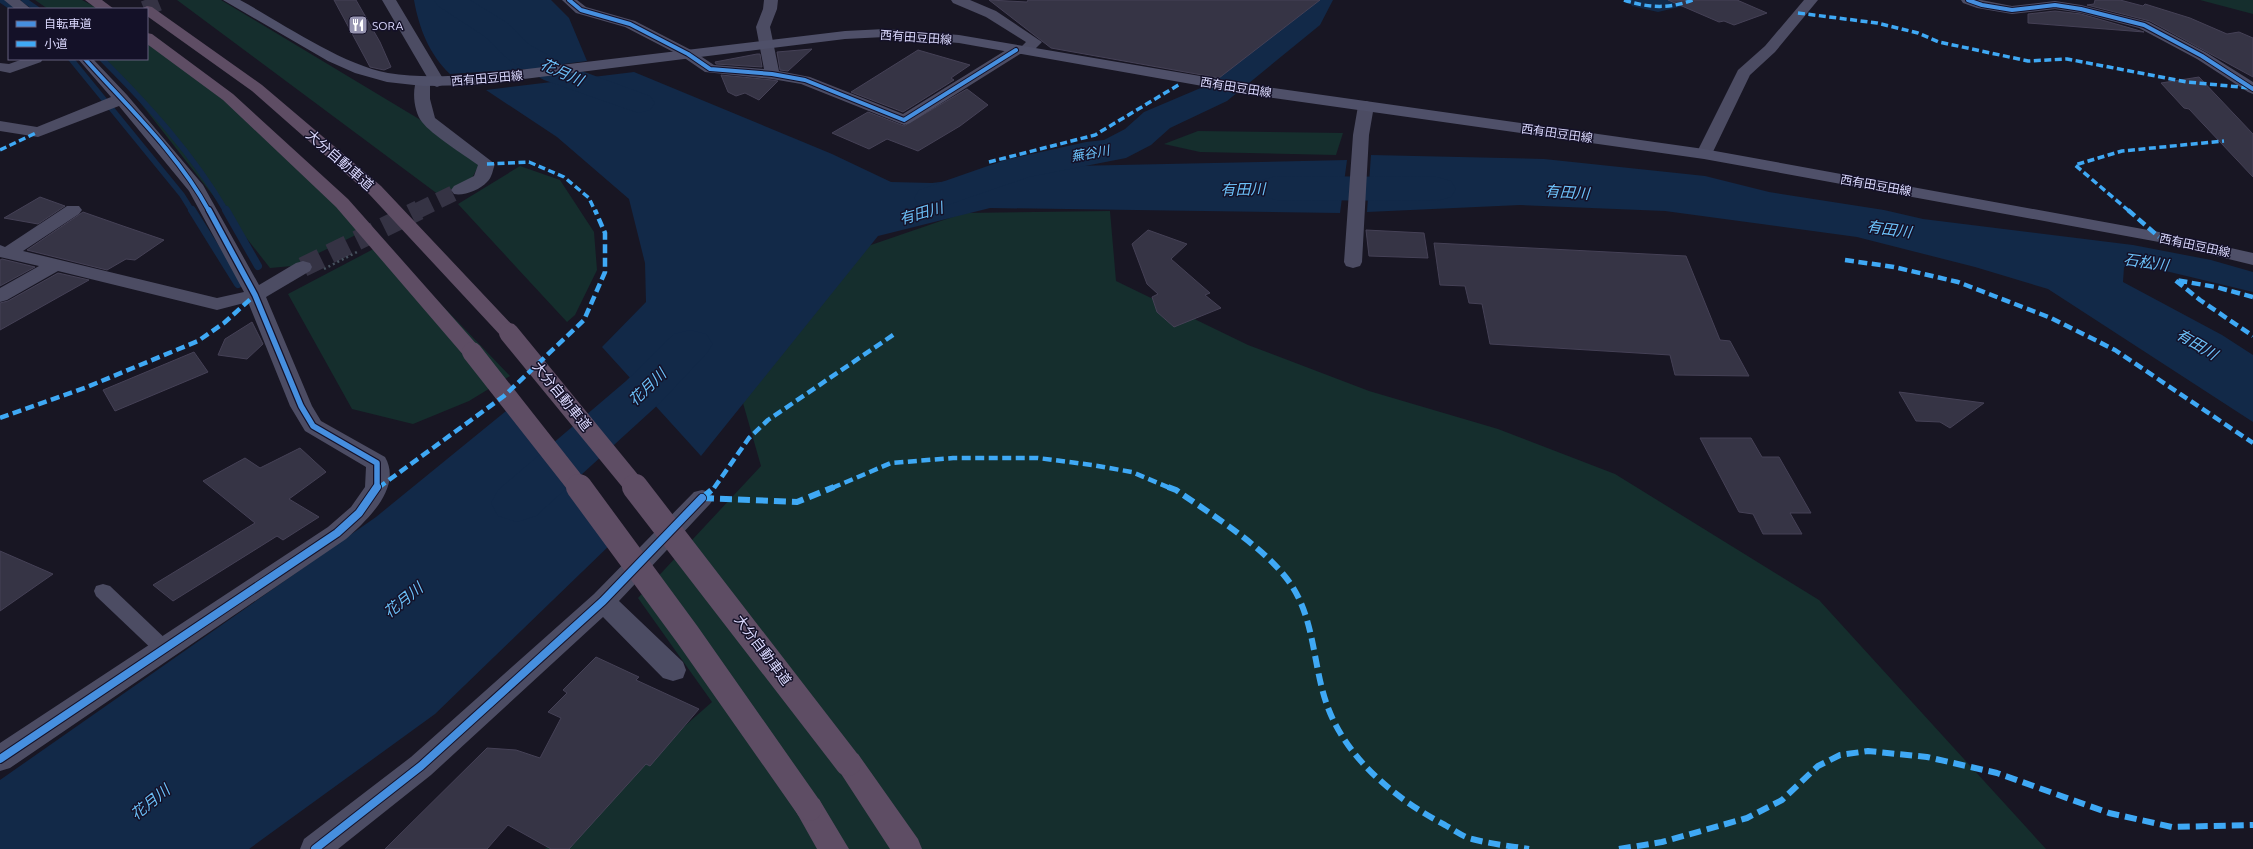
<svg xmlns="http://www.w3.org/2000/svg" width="2253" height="849" viewBox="0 0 2253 849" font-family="Ubuntu,'Noto Sans JP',sans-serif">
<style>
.green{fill:#152e2d}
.water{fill:#122948}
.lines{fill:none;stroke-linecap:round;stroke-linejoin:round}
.stream-far1{stroke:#122948;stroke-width:5.5}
.stream{stroke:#122948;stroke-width:8}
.river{fill:#122948;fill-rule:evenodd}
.building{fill:#363445;stroke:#454156}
.minor-tunnel-far1{stroke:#353344;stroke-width:16;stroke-dasharray:16 8;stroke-linecap:butt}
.minor-tunnel{stroke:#353344;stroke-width:20;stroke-dasharray:20 10;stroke-linecap:butt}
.path{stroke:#46525e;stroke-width:2.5;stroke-dasharray:2 3;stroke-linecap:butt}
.service{fill:#4c4c63;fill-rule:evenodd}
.minor{fill:#4c4c63;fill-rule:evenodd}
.secondary{fill:#4f5069;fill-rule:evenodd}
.motorway{fill:#5e4d64;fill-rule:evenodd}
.motorway-bridge-far1{stroke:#5e4d64;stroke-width:20}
.motorway-bridge{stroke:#5e4d64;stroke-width:26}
.quiet-far2{stroke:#3fa9f5;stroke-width:3.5;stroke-dasharray:7 3.5;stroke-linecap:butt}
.quiet-far1{stroke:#3fa9f5;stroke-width:4.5;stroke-dasharray:9 4.5;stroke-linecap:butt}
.quiet{stroke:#3fa9f5;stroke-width:6;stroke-dasharray:12 6;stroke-linecap:butt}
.cycleway-far2-casing{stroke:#141128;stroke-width:6}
.cycleway-far1-casing{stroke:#141128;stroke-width:8}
.cycleway-casing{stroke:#141128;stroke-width:10}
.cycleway-far2{stroke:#468fdf;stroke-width:4}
.cycleway-far1{stroke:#468fdf;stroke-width:5.5}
.cycleway{stroke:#468fdf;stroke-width:8}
.labels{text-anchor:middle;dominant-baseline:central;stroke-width:3;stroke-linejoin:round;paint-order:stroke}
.far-poi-label{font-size:12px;fill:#dbd9fe;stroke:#141128;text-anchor:start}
.far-street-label{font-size:12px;fill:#dbd9fe;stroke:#141128}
.far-water-label{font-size:13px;font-style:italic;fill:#6cc1f9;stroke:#141128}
.street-label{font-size:14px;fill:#dbd9fe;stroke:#141128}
.water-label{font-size:15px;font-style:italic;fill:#6cc1f9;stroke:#141128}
</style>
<rect width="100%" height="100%" fill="#181623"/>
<!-- green -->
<path class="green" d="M35 0H82L99 9H48Z
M177 0H221L419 119 479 165 471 180 439 195Z
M2200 0H2253V14Z
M147 40 231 106 366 230 292 266 270 268 106 59H147Z
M1198 131 1343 133 1336 155 1200 152 1164 144Z
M520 166 560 180 594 232 597 270 575 315 567 322 458 204Z
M1110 211 1116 281 1248 345 1369 391 1498 429 1615 474 1819 600 2046 849H545L712 702 638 598 761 466 735 375 839 256 964 213Z
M383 244 510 376 469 401 413 424 352 409 288 294Z"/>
<!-- water -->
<path class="water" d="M414 0H551L569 18 587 61 525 69 450 74C429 54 419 28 414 0Z
M634 72 832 154 891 182 932 183 1072 166 1347 160 1340 213 990 208 878 236 701 456 602 347 646 302 645 263 629 199 557 137 486 90Z
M1371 155 1544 159 1705 176 1769 192 1884 210 1923 219 2133 245 2211 260 2253 272V292L2149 267H2124L2123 282 2222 335 2253 355V422L2048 289 1975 267 1857 237 1665 211 1520 205 1367 212Z
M512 406 613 542 435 714 249 849H0V780L376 517Z"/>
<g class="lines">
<!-- stream-far1 -->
<path class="stream-far1" d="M1 0 14 9
M24 0 37 9
M71 59 182 195 192 211
M102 59C148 105 193 154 226 211"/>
<!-- stream -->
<path class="stream" d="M192 210 238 284
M226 210 258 266"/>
<!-- river -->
<path class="river" d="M434 0H470L506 22 530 45 568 66 650 96 655 103 650 110 638 113 544 80 508 59 484 36 438 6Z
M1303 0H1333L1320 25 1227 101 1170 128 1151 145 1126 158 1029 177 933 210 919 206 914 198 919 190 1005 160 1086 142 1104 140 1125 129 1144 112 1203 87 1296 13Z
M1628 0H1687L1683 6 1658 12 1632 6Z
M1276 176 1437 177 1451 181 1456 189 1451 197 1437 201 1276 200 1262 196 1257 188 1262 180Z
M690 330 706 334 713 344 706 354 660 403 536 516 517 522 498 516 491 503 498 490 626 381 674 334Z"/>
</g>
<!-- building -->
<path class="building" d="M334 0H356L380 42 391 67 384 70 370 67Z
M989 0 1027 2 1028 0H1320L1219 78 1051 48Z
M1668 0H1737L1767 13 1734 25 1724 21 1719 22Z
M2095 0H2120L2143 6 2145 4 2190 18 2227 34 2239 32 2253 38V77L2150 21 2087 5 2094 4Z
M2055 11 2081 14 2144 32 2028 23V14Z
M812 49 788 71 780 70 777 52Z
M918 50 970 65 951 78 954 80 903 112 851 92Z
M757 54H760L762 67 716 64 715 62Z
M721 75 772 80 778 81 759 100 745 93 736 96 728 92Z
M2199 77 2253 134V177L2189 109 2184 108 2161 83Z
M967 89 988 105 960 126 918 151 887 139 869 149 832 133 868 112 904 126Z
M40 197 65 206 38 224 4 218Z
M83 212 123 226 164 240 135 260 126 259 107 270 27 250Z
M1148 230 1187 244 1171 259 1210 293 1205 295 1221 308 1174 327 1157 312 1152 297 1158 294 1147 284 1132 244Z
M1366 230 1424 233 1428 258 1369 256Z
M1434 243 1686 256 1720 340 1730 341 1749 376 1675 375 1670 355 1490 344 1482 304 1469 303 1465 286 1440 285Z
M2 259 35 267 0 286V260Z
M58 273 89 280 0 330V303L8 301Z
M252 322 263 344 247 359 218 355 225 339Z
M194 352 208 372 115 411 103 390Z
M1899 392 1984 403 1950 428 1940 422 1916 421Z
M1700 438H1751L1762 457H1779L1811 513H1790L1802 534H1763L1753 514 1739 512Z
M300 448 326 472 289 499 319 517 283 540 277 536 173 601 153 585 255 523 203 481 245 458 260 468Z
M0 551 53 574 0 611Z
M596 657 639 677 636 680 699 709 650 766 646 764 569 849H551L508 825 487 849H385L487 748 516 750 540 758 561 718 548 712 567 693 563 690Z"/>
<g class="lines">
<!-- minor-tunnel-far1 -->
<path class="minor-tunnel-far1" d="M144 9 166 0
M417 211 460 190"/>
<!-- minor-tunnel -->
<path class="minor-tunnel" d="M303 267 419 210"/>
<!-- path -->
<path class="path" d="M324 269 357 252"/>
<!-- service -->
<path class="service" d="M103 584 110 586 171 644 174 649 171 654 164 657 157 654 96 596 94 591 96 586Z"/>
<!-- minor -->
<path class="minor" d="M4 0H20L31 9H15Z
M382 0H396L445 82 442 85 437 87 430 84V99L435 118 495 164C493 169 492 178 487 182 480 190 464 196 454 194L451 190 454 186 474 176 478 165C464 155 431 134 422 122 414 113 411 88 418 78L427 77Z
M562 0H577L586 7 635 21 693 51 714 65 764 69 756 27 763 9 764 0H778L777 9 770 27 779 71 810 77 903 114 1011 47H1021L1026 42 986 17 953 3 951 0H970L996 11 1042 42 1030 54H1020L910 123 904 125 801 84 772 79 705 72 683 57 625 27 576 13Z
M1804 0H1818L1775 52 1750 75 1710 158H1698L1696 154 1738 70 1765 46Z
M1961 0H1981L2012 6 2055 1 2081 5 2149 22 2207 53 2253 82V94L2248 92 2197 59 2139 28 2081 13 2055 9 2012 14 1977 8 1963 3Z
M23 59H43L41 62 10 73 0 71V63L9 64Z
M78 59H93L127 95 203 185 259 285 296 263 303 261 310 263 312 267 310 271 266 297 312 406 321 421 385 457C403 488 366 521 346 539L10 768 0 771V743L328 527 351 507 365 487 366 467 305 431 290 406 248 302 217 310 58 271 7 300 0 302V288L39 266 0 257V245L5 247 67 206H79L82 210 79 214 23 251 217 298 244 292 189 191 119 106 38 137 0 131V121L37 127 111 97Z
M1366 101 1372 103 1374 106 1369 135 1362 262 1360 266 1353 268 1346 266 1344 262 1353 135 1358 106 1360 103Z
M702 490 710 492 714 498 710 504 619 601 683 662 686 670 683 678 673 681 663 678 603 617 431 775 338 849H300L304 839 411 757 594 594 694 492Z"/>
<!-- secondary -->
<path class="secondary" d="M223 0H240C282 23 341 64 388 73 417 78 446 76 476 75L845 31 885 29 959 35 1259 86 1704 149 2159 232 2253 253V265L2159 242 1704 159 1259 96 959 43 885 37 845 39 476 85 423 86 387 82 355 73 328 61Z"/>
<!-- motorway -->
<path class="motorway" d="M85 0H102L114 9H97Z
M147 6 152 7 262 85 381 186 516 329 519 333 516 337 509 339 502 337 369 194 252 91 147 16V9H141Z
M147 33 152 34 233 94 348 199 479 347 482 352 479 357 472 358 465 357 336 207 223 100 147 44Z
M848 750 858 754 918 839 922 849H890L834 763 838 754Z
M809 795 819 799 849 849H817L794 808 799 799Z"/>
<!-- motorway-bridge-far1 -->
<path class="motorway-bridge-far1" d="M509 333 636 488
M472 352 579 488"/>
<!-- motorway-bridge -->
<path class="motorway-bridge" d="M579 487 687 634 809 808
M635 487 848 763"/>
<!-- quiet-far2 -->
<path class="quiet-far2" d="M1624 0C1648 8 1669 9 1693 0
M1798 13 1877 23 1918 33 1939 42 2028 61 2067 59 2187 82 2250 88
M0 150 38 132
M989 162 1095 135 1180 84
M487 164 529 162 564 177 589 198 595 211
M2129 211 2075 165 2122 151 2224 141"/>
<!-- quiet-far1 -->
<path class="quiet-far1" d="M2128 210 2159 237
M1845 260 1894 267 1958 282 2051 318 2115 350 2253 443
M2253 297 2216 287 2175 280 2200 300 2253 336
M0 418 87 387 198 341 224 323 255 295
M378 488 504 396 584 320 605 272V233L595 210
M714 488 749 438 768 420 896 333
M832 488 891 463 953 458H1038L1092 465 1132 472 1170 488"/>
<!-- quiet -->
<path class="quiet" d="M1168 487 1176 490C1212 515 1268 549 1292 586 1315 622 1313 666 1327 705 1346 759 1397 800 1445 825 1454 830 1463 837 1472 839 1491 844 1510 846 1529 849
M377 488 379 487
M702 498 797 502 834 487
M702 498 715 487
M1619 849 1662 842 1747 818 1782 800 1818 766 1840 755 1868 751 1927 757 1997 773 2109 813 2172 827 2253 825"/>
<defs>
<path id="cycleway-far2" d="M569 0 581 10 630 24 688 54 710 69 772 74 805 80 904 120 1016 50
M1968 0 1982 5 2012 10 2055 5 2081 9 2144 25 2202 56 2253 89
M85 59C128 107 178 154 209 211"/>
<path id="cycleway-far1" d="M209 210 255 295 301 406 313 426 377 463V488"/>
<path id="cycleway" d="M0 759 337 533 359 513 377 487
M315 849 421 766 603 601 702 498"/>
</defs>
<!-- cycleway-far2 casing -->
<use href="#cycleway-far2" class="cycleway-far2-casing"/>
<!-- cycleway-far1 casing -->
<use href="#cycleway-far1" class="cycleway-far1-casing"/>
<!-- cycleway casing -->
<use href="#cycleway" class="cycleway-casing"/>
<!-- cycleway-far2 -->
<use href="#cycleway-far2" class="cycleway-far2"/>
<!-- cycleway-far1 -->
<use href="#cycleway-far1" class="cycleway-far1"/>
<!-- cycleway -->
<use href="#cycleway" class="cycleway"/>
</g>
<!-- icons -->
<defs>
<symbol id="restaurant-square" viewBox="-11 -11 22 22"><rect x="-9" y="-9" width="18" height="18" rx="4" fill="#9795b1" stroke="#141128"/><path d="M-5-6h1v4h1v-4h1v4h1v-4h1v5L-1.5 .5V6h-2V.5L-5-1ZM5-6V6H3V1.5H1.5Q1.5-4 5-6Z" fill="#fff"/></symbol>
</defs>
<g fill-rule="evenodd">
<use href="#restaurant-square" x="347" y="14" width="22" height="22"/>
</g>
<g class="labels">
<!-- far-poi labels -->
<g class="far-poi-label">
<text x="372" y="25">SORA</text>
</g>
<!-- far-street labels -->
<g class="far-street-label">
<text transform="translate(916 37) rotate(4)">西有田豆田線</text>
<text transform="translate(487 78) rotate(-5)">西有田豆田線</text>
<text transform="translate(1236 87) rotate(9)">西有田豆田線</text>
<text transform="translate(1557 133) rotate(8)">西有田豆田線</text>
<text transform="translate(1876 185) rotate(10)">西有田豆田線</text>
<text transform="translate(2195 245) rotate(12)">西有田豆田線</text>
</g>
<!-- far-water labels -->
<g class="far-water-label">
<text transform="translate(1090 153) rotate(-10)">蕪谷川</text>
</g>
<!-- street labels -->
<g class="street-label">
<text transform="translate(340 160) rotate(41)">大分自動車道</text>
<text transform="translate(562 396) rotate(51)">大分自動車道</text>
<text transform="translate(763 650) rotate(53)">大分自動車道</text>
</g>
<!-- water labels -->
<g class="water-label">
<text transform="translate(562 72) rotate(24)">花月川</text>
<text transform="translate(1243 189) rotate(-1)">有田川</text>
<text transform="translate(1567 192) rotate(4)">有田川</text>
<text transform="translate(921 213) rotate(-16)">有田川</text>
<text transform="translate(1889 229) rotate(8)">有田川</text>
<text transform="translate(2146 262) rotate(8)">石松川</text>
<text transform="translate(2197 344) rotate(31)">有田川</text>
<text transform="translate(647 387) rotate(-44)">花月川</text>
<text transform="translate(403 600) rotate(-39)">花月川</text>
<text transform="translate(150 802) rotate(-39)">花月川</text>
</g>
</g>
<!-- legend -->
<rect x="8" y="8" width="140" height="52" fill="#141128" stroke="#64617e"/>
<rect x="16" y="21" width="20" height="6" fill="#468fdf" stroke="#64617e"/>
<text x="44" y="28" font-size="12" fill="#dbd9fe">自転車道</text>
<rect x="16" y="41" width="20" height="6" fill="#3fa9f5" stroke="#64617e"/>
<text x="44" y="48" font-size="12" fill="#dbd9fe">小道</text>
</svg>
